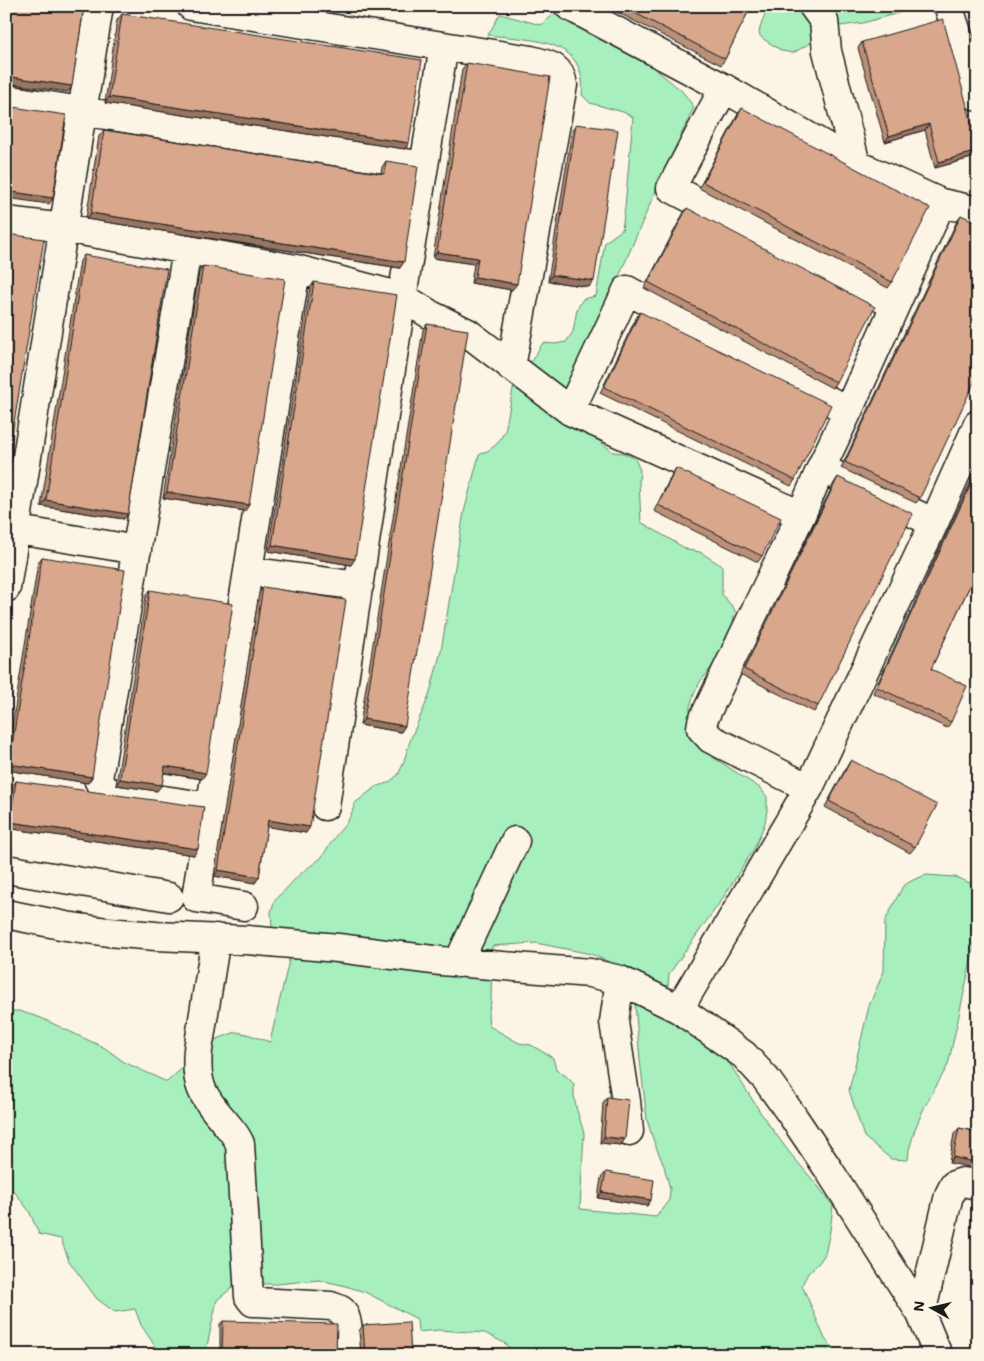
<svg xmlns="http://www.w3.org/2000/svg" width="984" height="1361" viewBox="0 0 984 1361" font-family="Mali,sans-serif">
<style>
.green{fill:#a7f0be;stroke:#62866d;fill-rule:evenodd}
.lines{fill:none;stroke-linecap:round;stroke-linejoin:round}
.minor-casing{stroke:#1c1c1c;stroke-width:31}
.minor{stroke:#fcf5e5;stroke-width:28}
.wall{fill:#bb9078;stroke:#1c1c1c}
.shaded-wall{fill:#987562;stroke:#1c1c1c}
.building{fill:#d9a78c;stroke:#1c1c1c}
</style>
<rect width="100%" height="100%" fill="#fcf5e5"/>
<filter id="ink" filterUnits="userSpaceOnUse"><feTurbulence type="fractalNoise" baseFrequency=".02" numOctaves="2"/><feDisplacementMap in="SourceGraphic" scale="10" xChannelSelector="R" yChannelSelector="G"/><feConvolveMatrix kernelMatrix="1 2 1 2 8 2 1 2 1" color-interpolation-filters="sRGB"/></filter>
<g filter="url(#ink)">
<!-- green -->
<path class="green" d="M768 6H916L912 9 863 23 840 26 793 53 782 51 762 38 759 34 760 28Z
M557 12 655 69 682 91 694 107 659 183 603 314 571 418 613 452 624 453 635 459 640 470 639 482 641 522 688 550 700 552 722 566V594L735 610 732 630 714 664 700 682 694 694 690 706V727L702 750 760 788 767 797V810L765 823 755 847 723 898 669 974 666 1011 724 1055 764 1118 789 1152 818 1186 833 1206 830 1231 825 1254 818 1264 808 1273 802 1285 825 1339 839 1355H515L506 1344 485 1333 438 1330 418 1332 417 1319 365 1292 342 1285 319 1280 277 1284H237L217 1300 205 1355H161L141 1325 135 1309 115 1312 97 1299 69 1261 61 1239 39 1234 29 1211 14 1191H6V1011H19L41 1018 105 1048 124 1062 167 1082 212 1041 236 1032 247 1034 270 1042 290 956 272 929 271 912 275 899 284 891 300 874 321 858 337 834 345 825 351 815 355 803 377 786 388 783 398 775 403 764 411 738 429 696 441 651 464 512 479 455 489 450 498 443 505 431 513 389 543 343 555 344 566 342 573 332 577 309 583 299 596 296 605 242 622 230 625 207 633 117 623 112 590 103 582 95C588 37 529 40 488 35L500 14 541 25ZM536 943 591 954 632 972 640 1060 647 1120 654 1142 664 1166 670 1189 669 1200 656 1217 580 1209 584 1133 576 1107 574 1096V1084L566 1076 556 1069 553 1058 531 1045 519 1043 489 1026 488 1014 491 1002 492 946Z
M926 875 955 877 978 886V929L948 1065 924 1108 915 1129 909 1150 908 1160 891 1159 864 1137 849 1090 869 1006 884 971 885 921 903 886 913 880Z"/>
<g class="lines">
<defs>
<path id="minor" d="M191 6 531 60C548 65 560 65 563 85L511 367
M569 6 724 88
M813 6 824 21 827 51 856 164 941 203 978 211
M949 8 978 97
M6 99 424 166
M856 164 724 88 671 188 895 305
M6 221 64 228 296 269 402 297 431 315 468 333 570 411 801 515
M187 250 98 779 102 787 109 792 211 807
M570 411 627 290 848 411
M821 468 934 523
M6 528 137 550
M248 571 359 586
M6 588 99 6
M809 788 711 739 701 728 702 722 801 515 821 468 848 411 941 203
M325 806 402 297 444 46
M6 869 169 897
M244 906 196 898 296 269
M6 914 66 926 108 932 156 936 247 940 338 948 441 961 590 973 620 980 679 1009 744 1055 766 1079 794 1118 827 1167 921 1314 938 1355
M216 938 198 1050C195 1084 202 1096 224 1121 230 1129 236 1134 240 1144L249 1297 253 1302H257L331 1306C335 1308 339 1308 342 1311 349 1318 349 1345 350 1355
M458 963 515 841
M620 980 614 1022 626 1101 629 1131
M679 1009 809 788 934 523 978 424
M921 1314 949 1195 954 1185 963 1182 978 1185"/>
</defs>
<!-- minor casing -->
<use href="#minor" class="minor-casing"/>
<!-- minor -->
<use href="#minor" class="minor"/>
</g>
<!-- wall -->
<path class="wall" d="M605 6H751L725 59 721 65Z
M122 14 409 143 405 149 105 103 117 20Z
M862 42 975 157 935 168 925 130 885 142 858 48Z
M467 63 512 290 471 283 474 264 433 258 462 69Z
M742 108 892 282 888 288 699 188 738 114Z
M576 124 589 287 548 281 572 130Z
M104 130 381 173 382 167 386 161 400 268 86 219 99 136Z
M687 208 836 382 832 388 644 288 683 214Z
M961 215 920 498 916 503 841 468 957 221Z
M84 255 124 519 41 506 80 261Z
M203 266 245 511 163 498 199 272Z
M314 282 351 565 268 551 310 288Z
M640 312 795 480 791 486 600 393 636 318Z
M427 324 401 732 360 725 423 330Z
M978 466V568L931 669 951 722 947 728 873 693Z
M676 468 762 556 758 562 654 511 672 474Z
M838 477 818 706 814 712 740 674 834 483Z
M42 557 92 777 88 783 6 770V764L38 563Z
M263 587 306 833 267 826 259 877 255 883 214 876 259 593Z
M150 590 202 779 164 773 157 791 116 785 146 596Z
M851 760 915 847 910 853 825 807 847 766Z
M16 781 194 855 6 828 12 787Z
M607 1097 621 1145 600 1143 603 1103Z
M959 1128 978 1132 949 1163 954 1134Z
M606 1172 651 1200 647 1206 598 1198 601 1178Z
M223 1321 336 1355H220V1324Z
M363 1325 411 1355H361L359 1331Z"/>
<!-- shaded-wall -->
<path class="shaded-wall" d="M6 76 72 86 68 92 6 83Z
M109 97 409 143 405 149 105 103Z
M929 124 925 130 885 142 889 136Z
M978 151V153L975 157 935 168 939 162Z
M6 191 53 198 49 204 6 198Z
M91 213 404 262 400 268 86 219Z
M437 252 478 258 474 264 433 258Z
M552 275 594 281 589 287 548 281Z
M475 277 517 284 512 290 471 283Z
M167 492 249 505 245 511 163 498Z
M46 500 128 514 124 519 41 506Z
M272 545 355 559 351 565 268 551Z
M364 719 405 726 401 732 360 725Z
M9 764 92 777 88 783 6 770V769Z
M165 766 206 773 202 779 160 772Z
M120 779 162 785 157 791 116 785Z
M268 820 310 827 306 833 264 826Z
M10 822 198 849 194 855 6 828Z
M218 870 259 877 255 883 214 876Z
M604 1137 625 1139 621 1145 600 1143Z
M953 1157 978 1163V1169L949 1163Z
M602 1192 651 1200 647 1206 598 1198Z"/>
<!-- building -->
<path class="building" d="M6 6H84L72 86 6 76Z
M621 6H751L725 59Z
M122 14 422 60 409 143 109 97Z
M943 19 978 145V151L939 162 929 124 889 136 862 42Z
M467 63 550 77 517 284 475 277 478 258 437 252Z
M6 106 66 115 53 198 6 191Z
M742 108 930 208 892 282 703 182Z
M576 124 618 130 594 281 552 275Z
M104 130 384 174 386 161 418 166 404 262 91 213Z
M687 208 875 307 836 382 648 282Z
M961 215 978 223V374L920 498 845 462Z
M6 234 44 239 6 472Z
M84 255 167 269 128 514 46 500Z
M203 266 285 279 249 505 167 492Z
M314 282 397 295 355 559 272 545Z
M640 312 831 405 795 480 604 387Z
M427 324 468 330 405 726 364 719Z
M676 468 781 518 762 556 658 505Z
M978 469V568L931 669 967 686 951 722 877 687Z
M838 477 913 514 818 706 744 669Z
M42 557 125 570 92 777 9 764Z
M263 587 346 600 310 827 268 820 259 877 218 870Z
M150 590 233 604 206 773 165 766 162 785 120 779Z
M851 760 937 805 915 847 829 801Z
M16 781 204 807 198 849 10 822Z
M607 1097 629 1100 625 1139 604 1137Z
M959 1128 978 1132V1163L953 1157Z
M606 1172 654 1180 651 1200 602 1192Z
M223 1321 337 1324 336 1355H222Z
M409 1322 411 1355H365L363 1325Z"/>
</g>
<!-- margin -->
<rect width="984" height="1361" fill="none" stroke="#fcf5e5" stroke-width="25"/>
<rect x="12" y="12" width="959" height="1336" fill="none" stroke="#1c1c1c" stroke-width="2" filter="url(#ink)"/>
<!-- north arrow -->
<g transform="translate(932 1308) rotate(278)" stroke="#fcf5e5" stroke-width="4" paint-order="stroke">
<path d="M0-4L9 19L0 12L-9 19Z" fill="#1c1c1c"/>
<text y="-8" font-size="14" font-weight="bold" text-anchor="middle" fill="#1c1c1c">N</text>
</g>
</svg>
